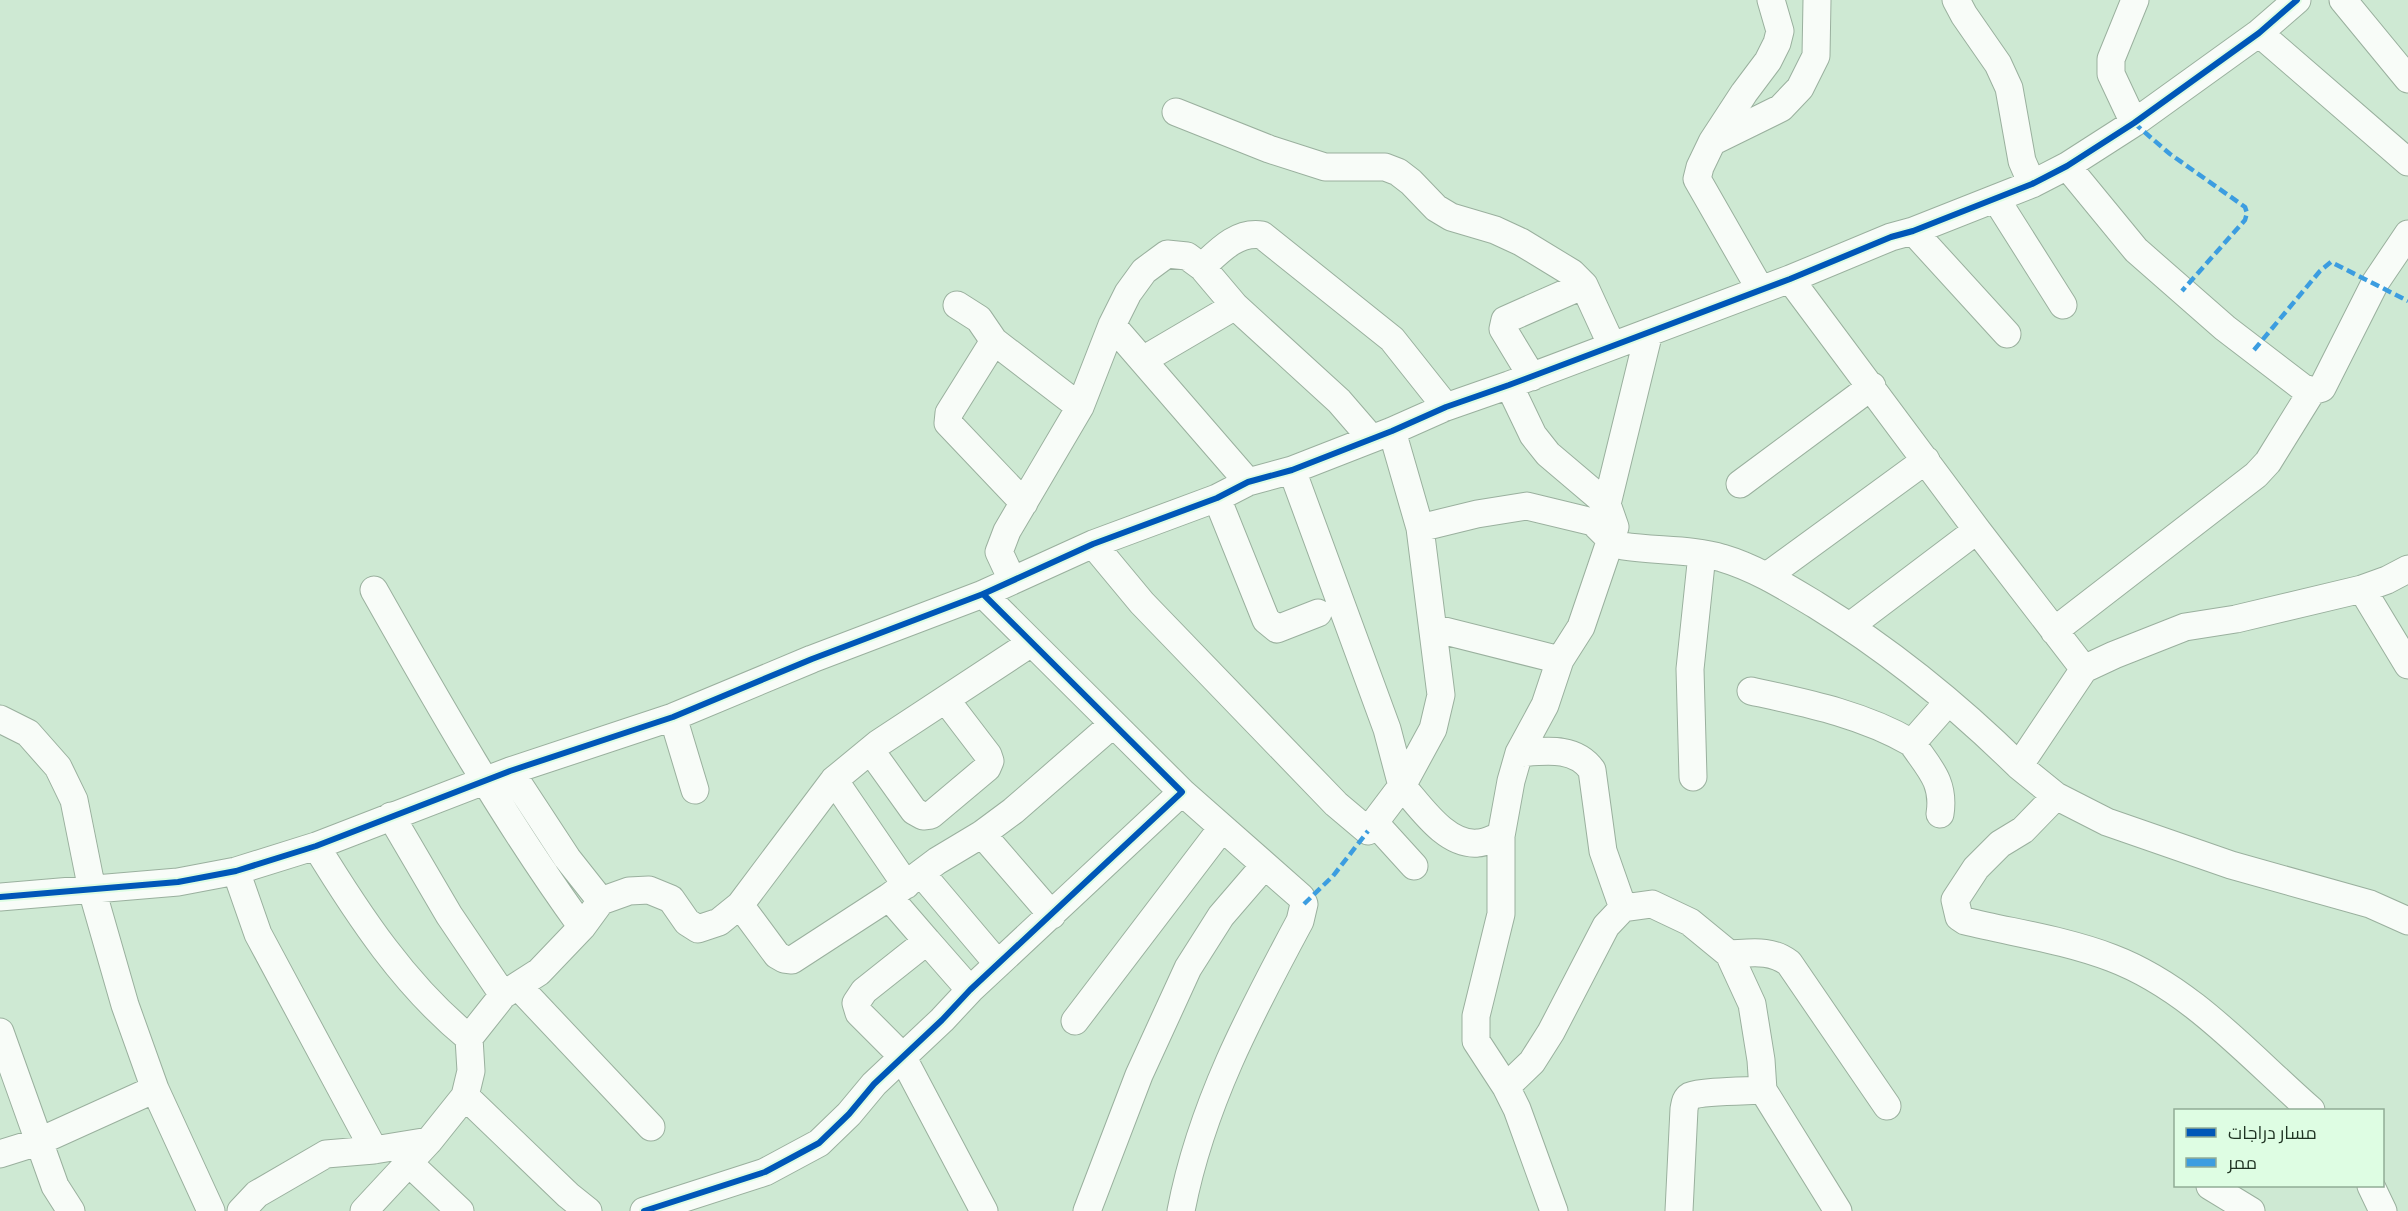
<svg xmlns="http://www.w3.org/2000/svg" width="2408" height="1211" viewBox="0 0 2408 1211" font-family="'PT Sans Narrow',Cairo,sans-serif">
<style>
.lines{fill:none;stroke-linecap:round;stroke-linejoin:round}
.minor-casing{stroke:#9ab09e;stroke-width:29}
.minor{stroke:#f8fcf8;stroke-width:27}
.quiet{stroke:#3c9de0;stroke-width:4.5;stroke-dasharray:9 4.5;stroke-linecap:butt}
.cycleway-casing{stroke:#defde3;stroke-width:10}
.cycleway{stroke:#0057b8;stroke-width:6}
</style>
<rect width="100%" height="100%" fill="#cee9d3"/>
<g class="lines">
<defs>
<path id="minor" d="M1956 0 1964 15 1998 64 2009 88 2022 161 2032 184
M2343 0 2408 79
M2259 33 2408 162
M1176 112 1269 149 1325 167H1385L1398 172 1411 182 1436 208 1451 217 1495 230 1521 242 1572 273 1584 285 1612 346
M2134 123 2111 74V59L2135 0
M1712 142 1744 93 1768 61 1777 43 1780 31 1771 0
M2067 166 2136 250 2225 328 2302 387 2312 391 2322 388 2375 283 2408 234
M1996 199 2063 305
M1913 231 2007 334
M1202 267C1219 251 1237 231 1262 235L1392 339 1446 407
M1790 279 1977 530 2084 669
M1760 289 1697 179 1700 167 1712 142 1781 108 1800 88 1816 56 1817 0
M957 305 979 319 994 341 1080 407
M1112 325 1248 482
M994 341 949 413 948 423 1024 503
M1143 360 1235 306
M1532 377 1503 329 1505 320 1584 285
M1509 385 1533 435 1548 454 1607 504 1615 527 1581 627 1560 660 1545 705 1519 753 1511 781 1501 836V914L1476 1016V1041L1506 1087 1517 1109 1554 1211
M1392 431 1420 528 1441 695 1433 729 1402 786C1421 807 1446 846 1478 843 1485 843 1494 838 1501 836
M1740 484 1872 386
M1217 498 1266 620 1277 629 1318 613
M1607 504 1649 332
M1420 528 1477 514 1527 506 1593 522 1611 540 1623 546C1654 551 1694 549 1722 558 1756 568 1786 587 1816 605 1889 650 1957 705 2019 766
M1093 544 1142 603 1336 804 1368 831 1402 786 1387 729 1292 470
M2408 569 2387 580 2362 589 2236 619 2185 627 2114 655 2084 669 2019 766 2056 796 2107 822 2231 865 2370 904 2408 921
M1767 576 1926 460
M1012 580 999 552 1007 531 1080 407 1112 325 1128 293 1144 271 1167 254 1187 256 1202 267 1235 306 1339 401 1371 438
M2362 589 2408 665
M374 590C439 705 505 821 582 927
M1850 626 1977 530
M1433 628 1560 660
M2054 631 2256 475 2268 462 2312 391
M1751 691C1806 703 1862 714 1912 743L1948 702
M673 717 695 790
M0 719 28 733 58 767 74 800 92 890 125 1005 155 1089 38 1142 0 1154
M1912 743C1929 768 1945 782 1940 814
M871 751 914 811 923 816 931 815 987 768 990 761 988 755 946 700
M1519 753C1545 751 1575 746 1592 770L1603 851 1623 908
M510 771 567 858 601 901
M1693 777 1690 669 1702 554
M834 780 906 885
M2056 796 2023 830 2000 844 1976 868 1955 900 1959 917 1965 921C2014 933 2065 940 2112 958 2191 988 2249 1056 2311 1110
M1374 822 1414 866
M982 834 1052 915
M316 846C359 916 405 986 469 1038
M236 871 258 934 374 1150
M921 873 998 964
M0 897 178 882 236 871 316 846 510 771 673 717 812 659 983 594 1093 544 1217 498 1248 482 1292 470 1392 431 1446 407 1509 385 1790 279 1891 237 1913 231 2032 184 2067 166 2134 123 2259 33 2297 0
M889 897 927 941
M740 905 834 780 879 743 1031 643
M1729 954C1751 953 1771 949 1789 963L1887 1106
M518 986 651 1127
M970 990 927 941 864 991 856 1003 859 1013 902 1056 984 1211
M503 995 539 972 582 927 601 901 629 891 649 890 671 899 687 922 698 929 719 922 740 905 777 955 784 959 792 960 889 897 937 861 982 834 1013 811 1113 724
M1075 1021 1222 828
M0 1032 55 1186 71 1211
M1506 1087 1532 1062 1551 1032 1606 926 1623 908 1652 904 1690 922 1729 954 1752 1004 1761 1060 1763 1090C1749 1091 1701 1091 1690 1096 1685 1099 1685 1104 1684 1109L1679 1211
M155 1089 211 1211
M1763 1090 1838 1211
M465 1096 568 1195 588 1211
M409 1163 460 1211
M2210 1186 2251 1211
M2371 1186 2383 1211
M241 1211 257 1194 326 1154 374 1150 429 1141
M364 1211 429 1141 465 1096 471 1071 469 1038 503 995 449 915 391 816
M644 1211 765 1172 819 1143 849 1114 874 1084 942 1020 970 990 1182 792 983 594
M1087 1211 1139 1075 1188 968 1221 916 1264 866
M1181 1211C1201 1106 1250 1014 1300 921L1304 904 1301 897 1182 792"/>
</defs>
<!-- minor casing -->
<use href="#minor" class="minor-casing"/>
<!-- minor -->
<use href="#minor" class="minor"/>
<!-- quiet -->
<path class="quiet" d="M2134 123 2170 154 2245 207 2247 213 2245 220 2182 291
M2254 350 2320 271 2331 262 2408 301
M1304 904 1333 876 1368 831"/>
<defs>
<path id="cycleway" d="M0 897 178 882 236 871 316 846 510 771 673 717 812 659 983 594 1093 544 1217 498 1248 482 1292 470 1392 431 1446 407 1509 385 1790 279 1891 237 1913 231 2032 184 2067 166 2134 123 2259 33 2297 0
M644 1211 765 1172 819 1143 849 1114 874 1084 942 1020 970 990 1182 792 983 594"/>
</defs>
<!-- cycleway casing -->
<use href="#cycleway" class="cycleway-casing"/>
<!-- cycleway -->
<use href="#cycleway" class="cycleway"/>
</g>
<!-- legend -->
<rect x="2174" y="1109" width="210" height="78" fill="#defde3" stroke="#91ac96" stroke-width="1.5"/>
<rect x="2186" y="1128" width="30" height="9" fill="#0057b8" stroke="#91ac96" stroke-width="1.5"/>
<text x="2228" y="1139" font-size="18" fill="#1e3222">مسار دراجات</text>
<rect x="2186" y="1158" width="30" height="9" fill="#3c9de0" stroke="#91ac96" stroke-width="1.5"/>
<text x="2228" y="1169" font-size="18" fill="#1e3222">ممر</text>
</svg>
